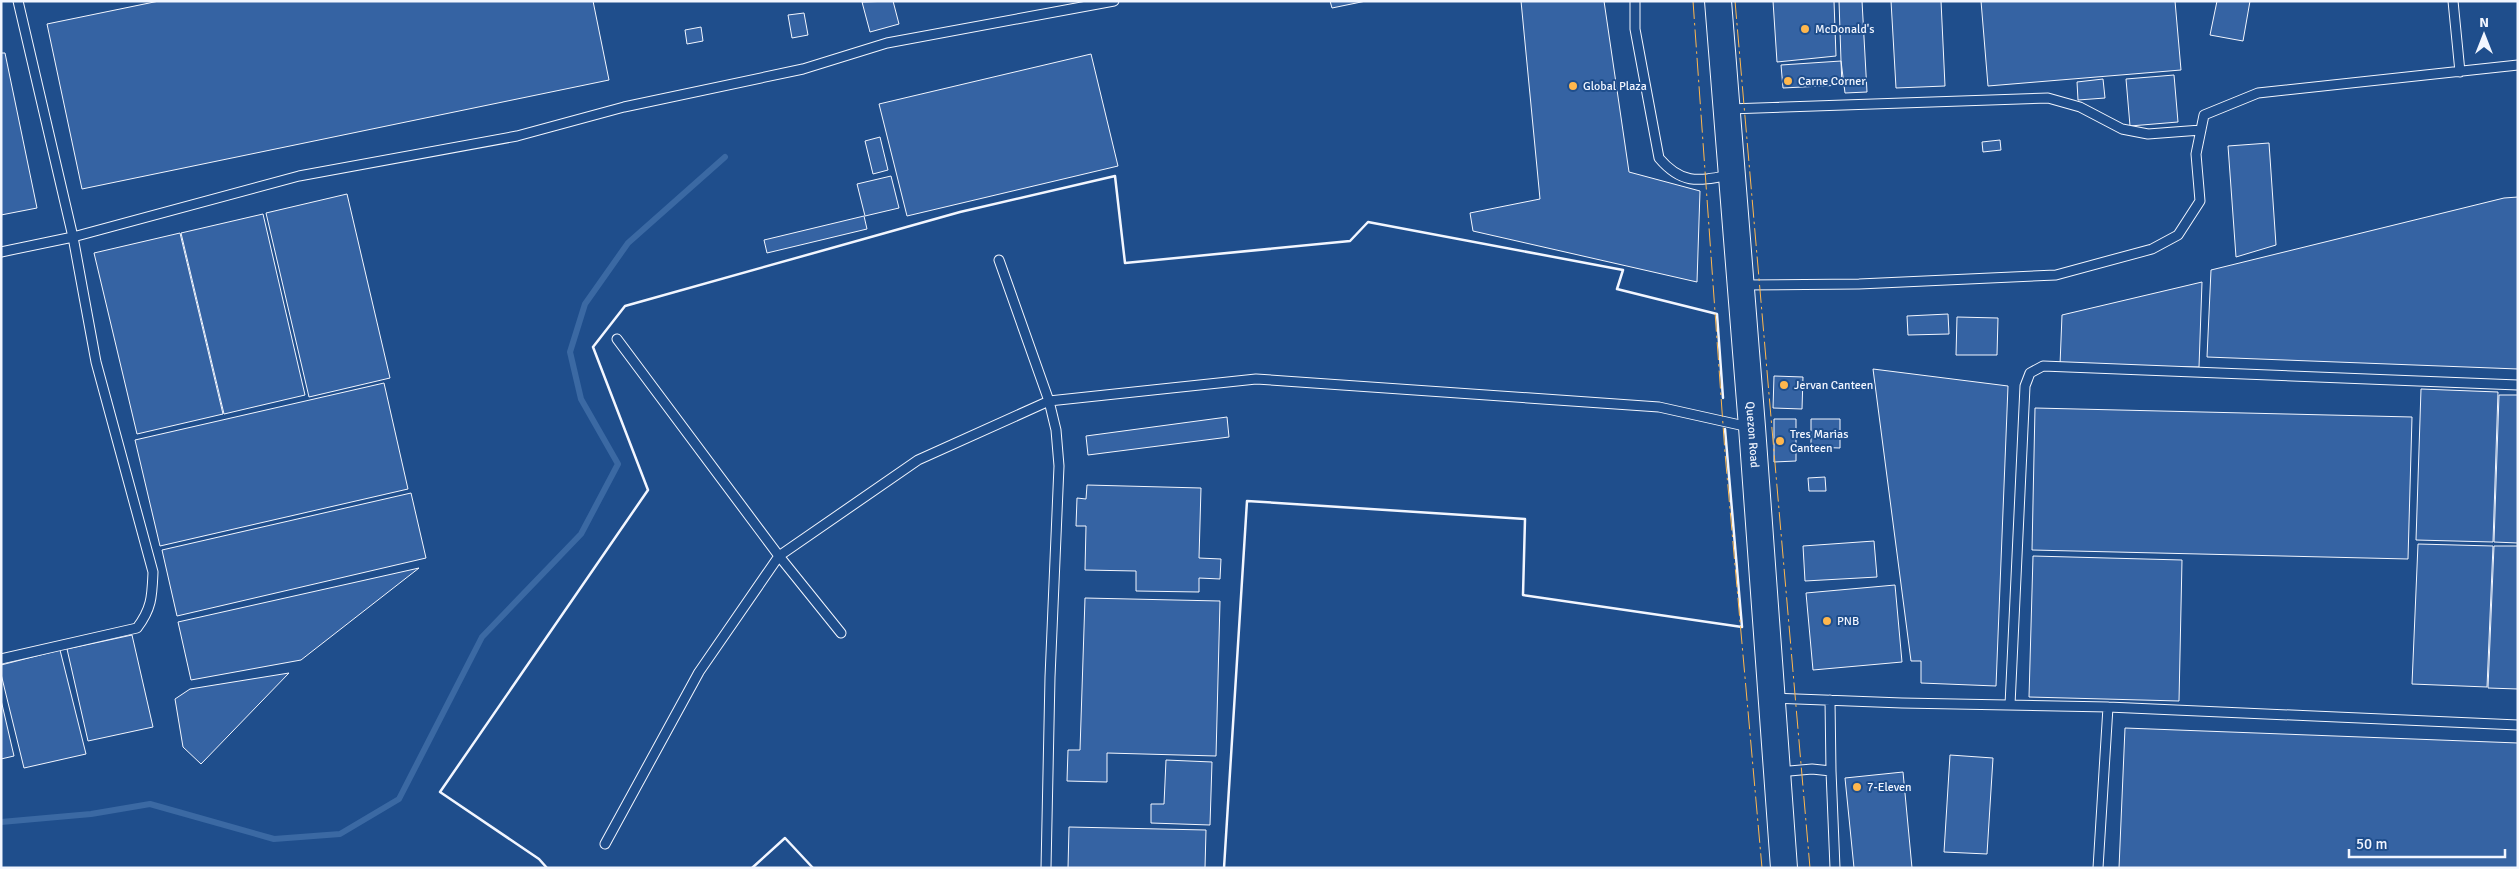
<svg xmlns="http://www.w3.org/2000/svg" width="2519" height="869" viewBox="0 0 2519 869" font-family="Signika,sans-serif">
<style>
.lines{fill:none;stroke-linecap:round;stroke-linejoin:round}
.stream{stroke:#3b69a3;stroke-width:6}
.building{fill:#3563a3;stroke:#f2f6ff}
.lane-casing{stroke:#f2f6ff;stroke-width:11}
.secondary-casing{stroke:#f2f6ff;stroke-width:28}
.lane{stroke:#1f4e8c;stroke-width:9}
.secondary{stroke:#1f4e8c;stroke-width:26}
.wall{stroke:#f2f6ff;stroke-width:2.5}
.power{stroke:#ffb74d;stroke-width:1;stroke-dasharray:18 4 2.5 4;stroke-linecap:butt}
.poi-dot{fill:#ffb74d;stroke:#1f4e8c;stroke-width:2}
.labels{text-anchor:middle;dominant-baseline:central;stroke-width:4;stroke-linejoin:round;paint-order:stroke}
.poi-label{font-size:12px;fill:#f2f6ff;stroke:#1f4e8c;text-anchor:start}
.street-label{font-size:12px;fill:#f2f6ff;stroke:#1f4e8c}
</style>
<rect width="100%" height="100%" fill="#1f4e8c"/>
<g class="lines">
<!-- stream -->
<path class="stream" d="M1 822 91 814 150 804 274 839 340 834 399 799 482 637 581 534 618 464 581 399 570 352 585 304 628 243 725 157"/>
</g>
<!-- building -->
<path class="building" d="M159 1H593L609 80 82 189 47 24Z
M893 1 899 24 870 32 862 2Z
M1330 1H1366L1332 8Z
M1521 1H1604L1629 172 1700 191 1697 282 1473 231 1470 213 1540 199Z
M1773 1H1834L1836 56 1777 62Z
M1839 1H1862L1867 92 1845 93 1841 61Z
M1891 1H1941L1945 86 1896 88Z
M1981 1H2175L2181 70 1988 86Z
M2217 1H2250L2243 41 2210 35Z
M804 13 808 35 792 38 788 15Z
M701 27 703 41 687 44 685 30Z
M1 53H5L37 208 1 215Z
M1091 54 1118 166 907 216 879 104Z
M1841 61 1842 85 1783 88 1781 65Z
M2174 75 2178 122 2130 126 2126 79Z
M2103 79 2105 98 2078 100 2077 82Z
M880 137 888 170 873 174 865 141Z
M2000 140 2001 150 1983 152 1982 142Z
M2269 143 2276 245 2236 257 2228 146Z
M891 176 899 208 865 216 857 184Z
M347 194 390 378 309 397 266 213Z
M2518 197V369L2207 357 2211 270 2504 198Z
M263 214 305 395 224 414 181 233Z
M864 216 867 229 767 253 764 240Z
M180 233 223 414 137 434 94 253Z
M2202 282 2199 367 2060 365 2062 315Z
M1948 314 1949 334 1908 335 1907 316Z
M1957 317 1998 318 1997 355H1956Z
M1873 369 2008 386 1996 686 1921 683V661H1911Z
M1774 376 1803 377 1802 409 1773 408Z
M384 383 408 489 160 546 135 440Z
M2421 389 2498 392 2493 542 2416 540Z
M2499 395H2518V543L2494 542Z
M2035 408 2412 417 2408 559 2032 550Z
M1227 417 1229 437 1088 455 1086 436Z
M1774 419H1796V461L1774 462Z
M1811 419H1840V448L1811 447Z
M1825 477 1826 491H1809L1808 478Z
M1087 485 1201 488 1199 558 1221 559 1220 579 1199 578V592L1136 591V571L1085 570 1086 526H1076L1077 498 1086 499Z
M411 493 426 558 177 616 162 550Z
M1874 541 1877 577 1805 581 1803 546Z
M2418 544 2493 546 2487 687 2412 684Z
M2494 546H2518V689L2488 688Z
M2033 556 2182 560 2179 701 2029 697Z
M419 568 301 660 191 680 178 622Z
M1895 585 1902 662 1813 670 1806 593Z
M1085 598 1220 601 1216 756 1107 753V782L1067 781 1068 750H1080Z
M132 635 153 727 88 741 67 649Z
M60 650 86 754 24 768 1 674V665Z
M289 673 201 764 183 747 175 699 190 689Z
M1 700 14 756 1 759Z
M2125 728 2518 743V868H2119Z
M1950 755 1993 758 1987 854 1944 852Z
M1166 760 1212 762 1210 825 1151 823V804H1164Z
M1903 772 1912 868H1854L1845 778Z
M1069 827 1206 830 1205 868H1068Z"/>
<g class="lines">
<defs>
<path id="lane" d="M1635 1V29L1659 158C1682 185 1698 181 1730 175
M2453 1 2460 72
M1729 109 2048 98 2080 107 2122 129 2148 134 2201 130
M1 252 73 237 18 1
M999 260 1049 401 1056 430 1059 466 1050 677 1046 868
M1743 285 1859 284 2056 275 2152 249 2178 235 2200 201 2196 154 2204 115 2258 93 2518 65
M617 339 779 556 841 633
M1 659 137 628C152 608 152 596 153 572L96 362 73 237 299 176 517 136 624 107 803 69 887 43 1114 1
M1774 698 1902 703 2108 707 2518 725
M1830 700 1831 771
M2010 705 2025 386 2030 373 2043 366 2518 385
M1778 772 1812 769 1831 771 1835 868
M605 844 699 672 779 556 918 460 1049 401 1256 379 1659 407 1749 427
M2098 868 2108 707"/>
<g id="secondary">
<path id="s1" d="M1718 1 1752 427 1784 868"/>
</g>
</defs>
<!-- lane casing -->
<use href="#lane" class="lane-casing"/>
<!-- secondary casing -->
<use href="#secondary" class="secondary-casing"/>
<!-- lane -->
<use href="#lane" class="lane"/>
<!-- secondary -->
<use href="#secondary" class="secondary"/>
<!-- wall -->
<path class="wall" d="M547 868 539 859 440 792 648 490 593 347 625 306 960 212 1115 176 1125 263 1350 241 1368 222 1623 270 1617 289 1717 314 1723 398
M752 868 785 838 813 868
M1224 868 1247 501 1525 519 1523 595 1742 627 1725 429"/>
<!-- power -->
<path class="power" d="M1693 1 1725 453 1762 868
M1735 1 1810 868"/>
</g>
<!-- markers -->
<g class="poi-dot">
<circle cx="1805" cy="29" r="5"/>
<circle cx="1788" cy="81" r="5"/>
<circle cx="1573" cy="86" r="5"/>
<circle cx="1784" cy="385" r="5"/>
<circle cx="1780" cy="441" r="5"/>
<circle cx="1827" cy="621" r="5"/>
<circle cx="1857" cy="787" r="5"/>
</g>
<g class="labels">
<!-- poi labels -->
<g class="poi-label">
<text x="1815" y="29">McDonald's</text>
<text x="1798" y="81">Carne Corner</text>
<text x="1583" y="86">Global Plaza</text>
<text x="1794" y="385">Jervan Canteen</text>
<text x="1790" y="434">Tres Marias<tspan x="1790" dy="14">Canteen</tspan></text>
<text x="1837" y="621">PNB</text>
<text x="1867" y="787">7-Eleven</text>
</g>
<!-- street labels -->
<g class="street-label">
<text stroke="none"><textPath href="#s1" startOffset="435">Quezon Road</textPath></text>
</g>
</g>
<!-- border -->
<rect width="2519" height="869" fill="none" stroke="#f2f6ff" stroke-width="5"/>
<!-- north arrow -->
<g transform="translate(2484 35)" stroke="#1f4e8c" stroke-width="4" paint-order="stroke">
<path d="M0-4L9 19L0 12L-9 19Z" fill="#f2f6ff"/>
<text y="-8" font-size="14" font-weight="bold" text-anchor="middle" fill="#f2f6ff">N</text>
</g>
<!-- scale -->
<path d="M2349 849v8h156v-8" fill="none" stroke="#f2f6ff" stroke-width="2.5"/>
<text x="2356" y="849" font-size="15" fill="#f2f6ff" stroke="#1f4e8c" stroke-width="4" paint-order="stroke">50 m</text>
</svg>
